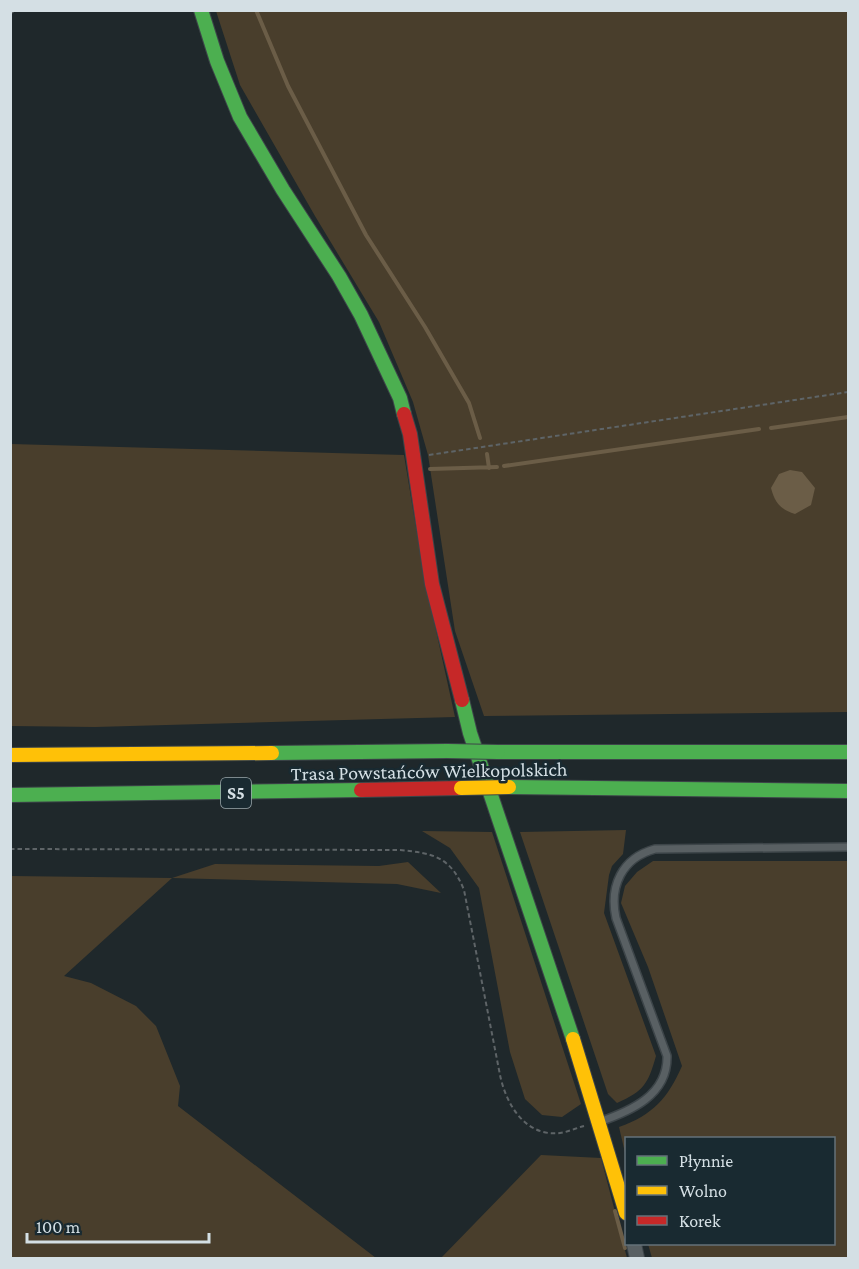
<svg xmlns="http://www.w3.org/2000/svg" width="859" height="1269" viewBox="0 0 859 1269" font-family="'Crimson Pro',serif">
<style>
.green{fill:#493e2c}
.water{fill:#6b5d47}
.lines{fill:none;stroke-linecap:round;stroke-linejoin:round}
.stream{stroke:#6b5d47;stroke-width:4}
.lane-casing{stroke:#3d4549;stroke-width:10}
.street-casing{stroke:#3d4549;stroke-width:16}
.fast-casing{stroke:#3d4549;stroke-width:16}
.slow-casing{stroke:#3d4549;stroke-width:16}
.jam-casing{stroke:#3d4549;stroke-width:16}
.path{stroke:#5e6467;stroke-width:2;stroke-dasharray:4.5 3;stroke-linecap:butt}
.lane{stroke:#596063;stroke-width:7}
.street{stroke:#596063;stroke-width:14}
.fast{stroke:#4caf50;stroke-width:14}
.slow{stroke:#ffc107;stroke-width:14}
.jam{stroke:#c62828;stroke-width:14}
.fast-bridge-casing{stroke:#3d4549;stroke-width:16;stroke-linecap:butt}
.slow-bridge-casing{stroke:#3d4549;stroke-width:16;stroke-linecap:butt}
.fast-bridge{stroke:#4caf50;stroke-width:14}
.slow-bridge{stroke:#ffc107;stroke-width:14}
.labels{text-anchor:middle;dominant-baseline:central;stroke-width:5;stroke-linejoin:round;paint-order:stroke}
.shield{fill:#192a31;stroke:#9ca9ae;stroke-width:1.5}
.shield-label{font-size:18px;font-weight:bold;fill:#d4dfe4}
.street-label{font-size:20px;fill:#d4dfe4;stroke:#192a31}
</style>
<rect width="100%" height="100%" fill="#1f282b"/>
<!-- green -->
<path class="green" d="M216 11H848V712L484 716 455 631 428 455 413 402 379 322 315 216 240 85Z
M11 444 404 455 424 576 455 717 95 727 11 726Z
M626 830 623 854 612 866 609 875 604 913 656 1056C648 1084 644 1091 617 1103L608 1094 520 832Z
M422 831 492 832 581 1104 562 1117 542 1115 525 1099 510 1052 479 888 450 848Z
M653 861H848V1258H652L648 1244H834V1138H626V1157L619 1127C653 1115 668 1098 682 1066L648 967 621 903 625 886 637 872Z
M408 862 441 893 397 884 172 878 64 976 91 983 136 1006 156 1026 180 1086 178 1106 376 1258H11V876L172 878 215 864 379 866Z
M541 1155 601 1158 627 1258H441Z"/>
<!-- water -->
<path class="water" d="M790 470 802 472 815 488 811 505 795 514C780 509 775 503 771 488L779 474Z"/>
<g class="lines">
<!-- stream -->
<path class="stream" d="M256 10 288 86 366 235 425 327 469 403 480 438
M771 428 848 417
M487 454 489 468
M504 466 759 429
M430 469 497 467
M615 1211 625 1248"/>
<defs>
<path id="lane" d="M599 1122C631 1111 668 1095 667 1056L616 918C609 886 622 858 655 849L848 847"/>
<path id="street" d="M634 1244 637 1258"/>
<path id="fast" d="M201 10 217 61 240 117 283 190 339 276 361 315 400 398 404 414
M462 700 470 733 573 1039
M498 752H848
M272 753 447 751
M509 787 848 791
M10 795 361 790"/>
<path id="slow" d="M10 755 272 753
M573 1039 626 1213"/>
<path id="jam" d="M404 414 410 434 432 584 462 700
M361 790 461 788"/>
</defs>
<!-- lane casing -->
<use href="#lane" class="lane-casing"/>
<!-- street casing -->
<use href="#street" class="street-casing"/>
<!-- fast casing -->
<use href="#fast" class="fast-casing"/>
<!-- slow casing -->
<use href="#slow" class="slow-casing"/>
<!-- jam casing -->
<use href="#jam" class="jam-casing"/>
<!-- path -->
<path class="path" d="M10 14 15 10
M429 455 848 392
M10 849 400 850C433 853 451 857 464 890L500 1075C506 1104 525 1137 560 1133 568 1132 576 1128 584 1126"/>
<!-- lane -->
<use href="#lane" class="lane"/>
<!-- street -->
<use href="#street" class="street"/>
<!-- fast -->
<use href="#fast" class="fast"/>
<!-- slow -->
<use href="#slow" class="slow"/>
<!-- jam -->
<use href="#jam" class="jam"/>
<defs>
<path id="fast-bridge" d="M447 751 498 752"/>
<path id="slow-bridge" d="M461 788 509 787"/>
</defs>
<!-- fast-bridge casing -->
<use href="#fast-bridge" class="fast-bridge-casing"/>
<!-- slow-bridge casing -->
<use href="#slow-bridge" class="slow-bridge-casing"/>
<!-- fast-bridge -->
<use href="#fast-bridge" class="fast-bridge"/>
<!-- slow-bridge -->
<use href="#slow-bridge" class="slow-bridge"/>
</g>
<g class="labels">
<!-- shield labels -->
<rect class="shield" x="221" y="778" width="30" height="30" rx="4.5"/>
<g class="shield-label">
<text x="236" y="793">S5</text>
</g>
<!-- street labels -->
<g class="street-label">
<text transform="translate(429 771) rotate(-1)">Trasa Powstańców Wielkopolskich</text>
</g>
</g>
<!-- border -->
<rect width="859" height="1269" fill="none" stroke="#d4dfe4" stroke-width="24"/>
<!-- legend -->
<rect x="625" y="1137" width="210" height="108" fill="#192a31" stroke="#647279" stroke-width="1.5"/>
<rect x="637" y="1156" width="30" height="9" fill="#4caf50" stroke="#647279" stroke-width="1.5"/>
<text x="679" y="1167" font-size="18" fill="#d4dfe4">Płynnie</text>
<rect x="637" y="1186" width="30" height="9" fill="#ffc107" stroke="#647279" stroke-width="1.5"/>
<text x="679" y="1197" font-size="18" fill="#d4dfe4">Wolno</text>
<rect x="637" y="1216" width="30" height="9" fill="#c62828" stroke="#647279" stroke-width="1.5"/>
<text x="679" y="1227" font-size="18" fill="#d4dfe4">Korek</text>
<!-- scale -->
<path d="M27 1233v9h182v-9" fill="none" stroke="#d4dfe4" stroke-width="3"/>
<text x="36" y="1233" font-size="18" fill="#d4dfe4" stroke="#192a31" stroke-width="4.5" paint-order="stroke">100 m</text>
</svg>
